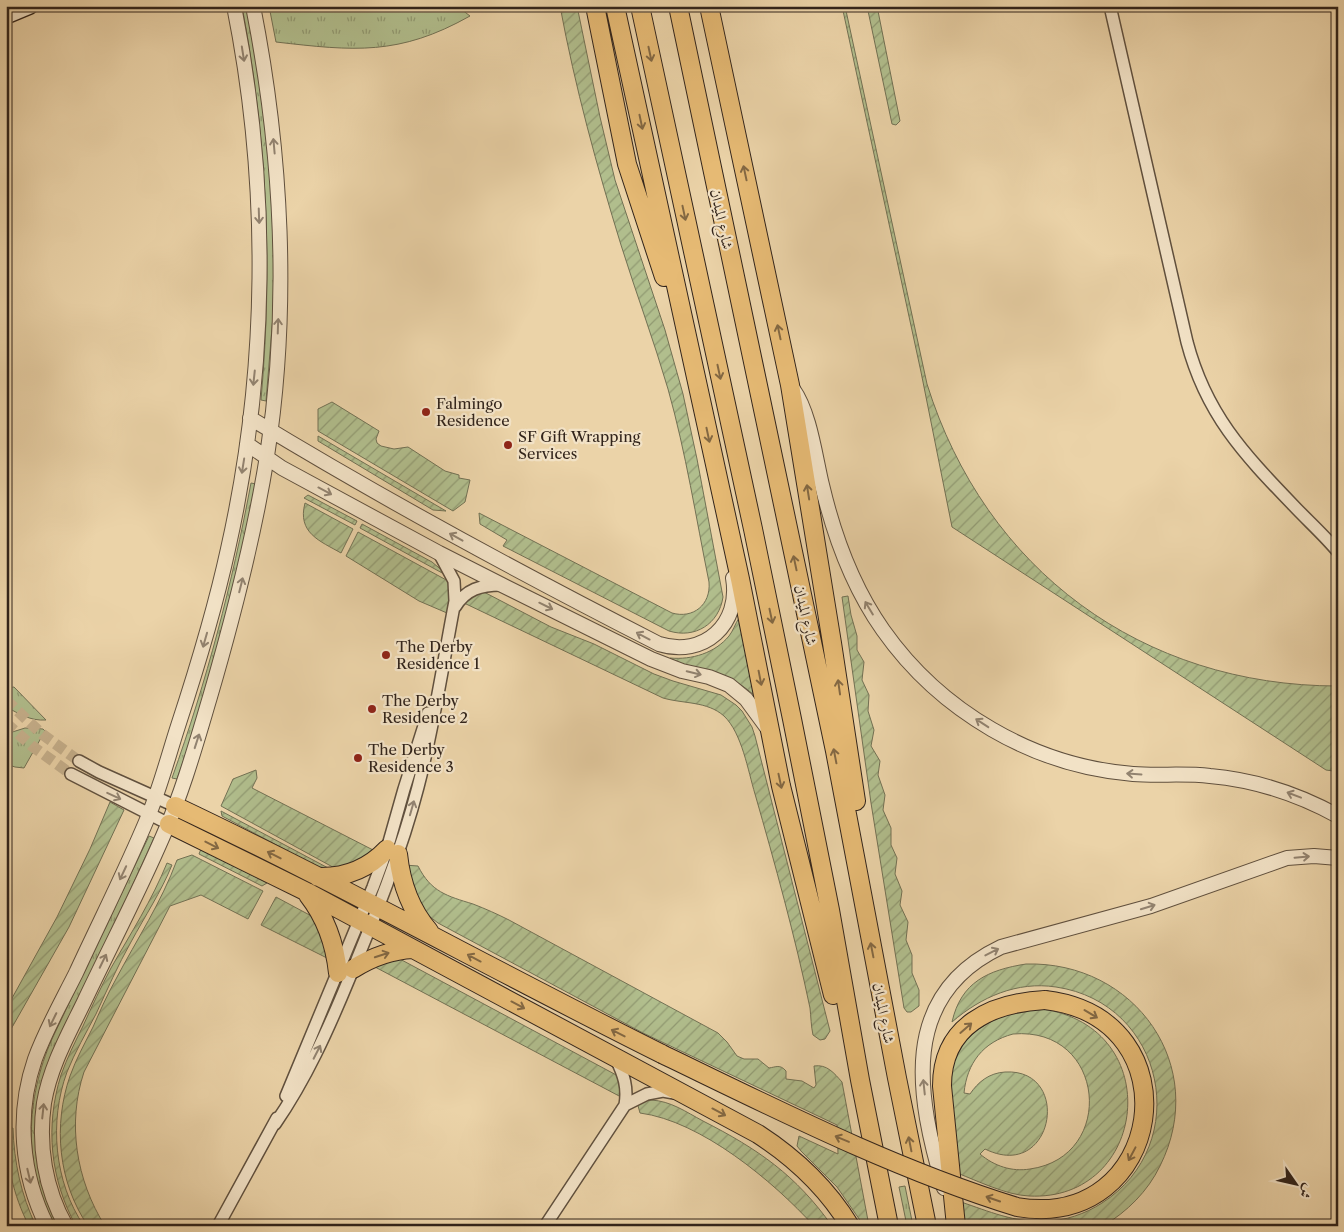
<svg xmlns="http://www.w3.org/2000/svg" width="1344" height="1232" viewBox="0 0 1344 1232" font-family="'Libre Caslon Text',Amiri,serif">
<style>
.grass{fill:url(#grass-tufts);stroke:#727154}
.garden{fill:url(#garden-furrows);stroke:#727154;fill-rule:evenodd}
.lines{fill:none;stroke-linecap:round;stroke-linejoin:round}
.minor-tunnel{stroke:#c6b08c;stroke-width:11;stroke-dasharray:11 5.5;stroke-linecap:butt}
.minor-casing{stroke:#60503e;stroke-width:14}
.tertiary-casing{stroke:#60503e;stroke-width:16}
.secondary-casing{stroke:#32241b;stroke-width:18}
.primary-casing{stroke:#32241b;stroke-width:20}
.minor{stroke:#f2e2c6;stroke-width:11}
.tertiary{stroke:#f2e2c6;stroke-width:14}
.secondary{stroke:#f2e2c6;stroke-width:15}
.primary{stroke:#e6ba74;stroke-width:18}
.primary-bridge-casing{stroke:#32241b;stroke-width:20;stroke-linecap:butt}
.primary-bridge{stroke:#e6ba74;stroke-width:18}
.oneway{stroke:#928370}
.oneway2{stroke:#836843}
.poi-dot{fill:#8f2418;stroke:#f2e2c6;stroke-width:2}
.labels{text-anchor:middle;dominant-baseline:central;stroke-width:4.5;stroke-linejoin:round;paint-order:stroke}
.street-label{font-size:15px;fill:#32241b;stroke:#f2e2c6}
.poi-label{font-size:15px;fill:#32241b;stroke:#f2e2c6;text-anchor:start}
</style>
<defs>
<pattern id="grass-tufts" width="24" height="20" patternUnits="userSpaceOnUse" patternTransform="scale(1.25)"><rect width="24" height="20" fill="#b1be8d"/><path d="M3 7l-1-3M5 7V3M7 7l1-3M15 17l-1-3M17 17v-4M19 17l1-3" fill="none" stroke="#919a72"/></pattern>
<pattern id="garden-furrows" width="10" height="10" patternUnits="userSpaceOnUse" patternTransform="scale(1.25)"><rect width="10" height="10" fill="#b1be8d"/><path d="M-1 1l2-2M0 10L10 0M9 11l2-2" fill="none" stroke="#919a72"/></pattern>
</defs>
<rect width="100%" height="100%" fill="#ebd3a8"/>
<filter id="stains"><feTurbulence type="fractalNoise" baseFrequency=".004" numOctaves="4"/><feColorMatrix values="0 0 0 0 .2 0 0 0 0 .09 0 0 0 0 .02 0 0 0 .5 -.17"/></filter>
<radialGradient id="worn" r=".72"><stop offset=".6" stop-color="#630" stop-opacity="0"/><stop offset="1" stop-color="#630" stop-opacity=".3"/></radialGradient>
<!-- grass -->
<path class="grass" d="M242 6H247L257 58 272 186 274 272 273 315 266 401 261 400C273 265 267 140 242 6Z
M269 6H457L470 16C399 56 354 51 276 42Z
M251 483 256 484 236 584 194 731 177 779 172 778C207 680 232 585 251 483Z
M14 687 46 720C30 721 20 714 6 707V688Z
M25 728 43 729 45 731 24 768 15 767 6 764V734Z
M149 836 154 838 113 928 60 1035 39 1165 60 1226H55C22 1167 26 1098 52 1039Z
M905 1186 913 1226H907L899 1187Z"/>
<!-- garden -->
<path class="garden" d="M560 6H577L600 117 615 180 665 330 683 394 697 459 723 597C719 624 695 639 669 631L503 546 507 540 480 524 479 513 672 613C693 619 711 605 709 582 696 518 686 453 668 389 654 341 636 293 621 245 597 167 575 87 560 6Z
M842 6H845L927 384C985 570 1142 686 1338 686V769L1333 771 1326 770 952 527 921 372Z
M867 6H877L900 121 896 125 892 124Z
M332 402 379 431 376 439 377 443 381 446 394 449 408 447 445 471 459 475V478L470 480 465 502 453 511 318 431V409Z
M318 436 446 511 433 510 318 441Z
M308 495 357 521 355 525 304 498Z
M305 503 353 529 341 553C320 541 297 533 305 503Z
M362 524 432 562 444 572V574L360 528Z
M358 532 450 582 449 605 447 613 419 601 346 556Z
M482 591 551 627 594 644 654 674 673 681 721 695 736 705 742 711 752 727 755 736 830 1031 825 1039 820 1040 813 1035C811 1026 811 1017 810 1008 795 936 775 864 755 794 748 771 742 733 724 716 707 701 684 704 663 698L464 603 467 598Z
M848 596 851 615 857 636V650L864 662 862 680 869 695 868 711 874 730 871 746 880 761 878 775 885 795 883 810 891 828V845L897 858 895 874 902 891 900 905 908 922 906 940 912 955V973L919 990V1006L911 1012H907L904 1008 871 803 842 597Z
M739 618 757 698C731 672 702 670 669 661L670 658C692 660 715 653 729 636 733 631 735 624 739 618Z
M256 770 257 778 252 788 375 851 340 871 221 806 233 779Z
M110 802 124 810 69 927 6 1038V1009L57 917 90 849Z
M221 811 330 869H323L314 865 222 816Z
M201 849 267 883 262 886 199 854Z
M192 855 263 891 248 919 201 895 170 906 84 1072C67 1123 76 1180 105 1226H88C58 1182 53 1125 70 1076 76 1059 85 1043 93 1027 100 1011 107 995 116 979 137 939 161 903 177 860Z
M167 863 172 865C161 892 145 916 131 942 118 965 107 990 96 1014 86 1033 75 1052 67 1072 49 1121 54 1182 84 1226H76C50 1179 45 1126 61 1075 67 1058 75 1042 83 1026 92 1006 101 987 111 968 131 933 152 900 167 863Z
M404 865 418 866C431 892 447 896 473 904 486 909 497 914 509 920L718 1033 727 1042 737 1056 744 1059H758L769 1068C776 1067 780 1064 786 1071V1079L802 1081 814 1088 816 1085 814 1066C827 1064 834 1073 842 1082L869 1226H864L837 1187 801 1151 797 1146 799 1136 838 1154 837 1125 643 1033 438 923 424 912Z
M276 897 317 919 329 959 261 925Z
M398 958 620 1077 621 1097 375 967 376 961Z
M1026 964C1135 961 1210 1066 1160 1166 1148 1191 1127 1212 1103 1226H965L961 1202C988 1211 1015 1223 1045 1221 1065 1221 1085 1214 1102 1203 1194 1144 1165 1003 1056 987 1017 981 981 997 952 1022 961 982 988 970 1026 964Z
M1042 1009C1168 1027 1148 1202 1029 1196 1006 1195 978 1181 957 1173L946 1081 960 1046 977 1030 997 1018 1019 1011ZM1013 1034C1106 1026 1117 1157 1030 1169 1012 1172 994 1166 980 1154L985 1149C1054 1183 1073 1068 1005 1072 989 1073 978 1082 970 1094L964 1093C967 1063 983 1042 1013 1034Z
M651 1100C671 1101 686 1112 703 1121 758 1149 796 1175 832 1226H814C773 1181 701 1121 640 1113L637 1102Z
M6 1128H13C14 1162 21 1195 36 1226H29C13 1195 6 1162 6 1128Z"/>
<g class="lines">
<!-- minor-tunnel -->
<path class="minor-tunnel" d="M6 700 42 734 79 761
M6 723 32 746 71 774"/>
<defs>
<path id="minor" d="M1110 6 1187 342C1206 414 1243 453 1293 505 1308 521 1325 536 1338 552
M455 607C466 589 481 585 501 585
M79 761 99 772 175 806
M71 774 169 824
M616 1059C624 1075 628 1088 625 1105
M286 1096 373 887 387 849 404 789 428 713
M275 1124C306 1079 328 1030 349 979 375 916 401 853 418 787 434 726 443 663 455 601L454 581 439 553
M218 1226 277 1118
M545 1226 625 1105 647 1094 663 1091 674 1093"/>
<path id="tertiary" d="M793 389C810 413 815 456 822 485 834 536 852 586 883 630 940 711 1033 766 1133 774 1158 776 1184 773 1210 776 1255 780 1298 794 1338 816
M250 418C383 499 520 573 659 644 704 658 741 624 733 578
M247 444 282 468 439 553 502 585 651 659 682 671 709 677 729 685 746 699 768 729
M944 1188C917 1097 898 996 1001 947L1151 906 1287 858 1314 856 1338 858
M47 1226C21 1174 16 1114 35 1059 46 1029 62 1001 76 973 100 921 126 870 148 817 160 788 168 757 178 726 197 668 215 609 228 549 268 371 270 186 234 6
M66 1226C45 1189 38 1145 44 1103 50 1067 68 1035 84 1002 110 947 139 892 163 836 183 791 196 744 210 697 233 618 254 538 267 456 290 308 282 153 253 6"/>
<path id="secondary" d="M6 16 30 6"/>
<path id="primary" d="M595 6 627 164 664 277
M615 6 740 579 781 786 833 995
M640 6 753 529 792 719 830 910 860 1080 889 1226
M678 6 835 751 897 1078 927 1226
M709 6 790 385 832 643 856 801
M175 806C340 884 499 973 662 1054
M169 824 307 892 758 1134C795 1158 827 1188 850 1226
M398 854C401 883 410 909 429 931
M318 877C346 878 368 869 387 849
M308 895C326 918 335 944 338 973
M353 969C372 957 391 950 413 949
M956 1226 942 1086C942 1025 991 1003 1045 1000"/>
</defs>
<!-- minor casing -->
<use href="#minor" class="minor-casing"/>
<!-- tertiary casing -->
<use href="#tertiary" class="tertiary-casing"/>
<!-- secondary casing -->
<use href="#secondary" class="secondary-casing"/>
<!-- primary casing -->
<use href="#primary" class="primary-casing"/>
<!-- minor -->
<use href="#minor" class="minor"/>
<!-- tertiary -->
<use href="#tertiary" class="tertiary"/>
<!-- secondary -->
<use href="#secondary" class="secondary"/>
<!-- primary -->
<use href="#primary" class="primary"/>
<defs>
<path id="primary-bridge" d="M662 1054C778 1110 894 1169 1017 1207 1164 1232 1197 1018 1045 1000"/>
</defs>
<!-- primary-bridge casing -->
<use href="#primary-bridge" class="primary-bridge-casing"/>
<!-- primary-bridge -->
<use href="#primary-bridge" class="primary-bridge"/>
</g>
<!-- one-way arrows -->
<defs><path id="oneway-shaft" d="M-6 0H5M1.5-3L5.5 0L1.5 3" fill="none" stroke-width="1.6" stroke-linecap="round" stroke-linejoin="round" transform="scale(1.25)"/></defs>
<g class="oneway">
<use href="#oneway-shaft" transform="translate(243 54) rotate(81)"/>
<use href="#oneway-shaft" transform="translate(274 146) rotate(-95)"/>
<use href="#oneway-shaft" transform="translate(259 216) rotate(88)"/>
<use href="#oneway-shaft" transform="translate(278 326) rotate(-88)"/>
<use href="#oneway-shaft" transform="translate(254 378) rotate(96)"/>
<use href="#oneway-shaft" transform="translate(243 466) rotate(99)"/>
<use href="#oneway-shaft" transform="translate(325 491) rotate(28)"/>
<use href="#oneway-shaft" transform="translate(456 537) rotate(-151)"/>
<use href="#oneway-shaft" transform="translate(241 585) rotate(-76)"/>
<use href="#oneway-shaft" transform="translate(546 606) rotate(26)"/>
<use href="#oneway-shaft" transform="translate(869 608) rotate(-121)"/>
<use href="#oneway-shaft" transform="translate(643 636) rotate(-152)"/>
<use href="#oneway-shaft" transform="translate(205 640) rotate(106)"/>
<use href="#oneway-shaft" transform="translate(694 673) rotate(13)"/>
<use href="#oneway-shaft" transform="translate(982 723) rotate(-147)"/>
<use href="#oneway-shaft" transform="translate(197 741) rotate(-72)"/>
<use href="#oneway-shaft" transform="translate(1134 774) rotate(-176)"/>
<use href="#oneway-shaft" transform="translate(1294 795) rotate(-159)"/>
<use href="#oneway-shaft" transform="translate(114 796) rotate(25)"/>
<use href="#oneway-shaft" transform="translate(412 808) rotate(-74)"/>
<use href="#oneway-shaft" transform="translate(1302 857) rotate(-5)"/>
<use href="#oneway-shaft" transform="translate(123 873) rotate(115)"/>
<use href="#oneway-shaft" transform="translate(1148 907) rotate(-17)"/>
<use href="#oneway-shaft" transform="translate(992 952) rotate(-27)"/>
<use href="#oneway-shaft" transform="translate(103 961) rotate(-64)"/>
<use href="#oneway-shaft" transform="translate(53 1020) rotate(116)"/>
<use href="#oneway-shaft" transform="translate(317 1052) rotate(-63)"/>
<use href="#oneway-shaft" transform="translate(924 1087) rotate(-96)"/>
<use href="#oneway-shaft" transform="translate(43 1111) rotate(-84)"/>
<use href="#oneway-shaft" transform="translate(29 1176) rotate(77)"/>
</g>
<g class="oneway2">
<use href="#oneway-shaft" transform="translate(650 54) rotate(78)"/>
<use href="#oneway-shaft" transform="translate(641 122) rotate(78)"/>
<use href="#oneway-shaft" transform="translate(745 173) rotate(-102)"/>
<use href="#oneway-shaft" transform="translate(684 213) rotate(78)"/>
<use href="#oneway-shaft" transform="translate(779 332) rotate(-102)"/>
<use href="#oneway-shaft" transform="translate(719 372) rotate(78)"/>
<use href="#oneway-shaft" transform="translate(708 435) rotate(78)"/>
<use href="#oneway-shaft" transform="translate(808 492) rotate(-99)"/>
<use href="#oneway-shaft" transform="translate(795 563) rotate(-102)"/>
<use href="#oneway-shaft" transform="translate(771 616) rotate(78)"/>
<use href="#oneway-shaft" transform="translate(760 678) rotate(79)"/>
<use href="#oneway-shaft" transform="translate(839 687) rotate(-98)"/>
<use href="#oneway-shaft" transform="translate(835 756) rotate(-101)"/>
<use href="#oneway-shaft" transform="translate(780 781) rotate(78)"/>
<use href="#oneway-shaft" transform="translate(212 845) rotate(27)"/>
<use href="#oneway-shaft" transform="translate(274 855) rotate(-153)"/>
<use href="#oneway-shaft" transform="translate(872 950) rotate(-101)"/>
<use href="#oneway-shaft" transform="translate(382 955) rotate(-18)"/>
<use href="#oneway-shaft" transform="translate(474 958) rotate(-152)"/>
<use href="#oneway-shaft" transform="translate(518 1005) rotate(28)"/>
<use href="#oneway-shaft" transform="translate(1091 1014) rotate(31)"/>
<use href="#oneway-shaft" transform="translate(966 1028) rotate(-41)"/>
<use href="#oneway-shaft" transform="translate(618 1033) rotate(-153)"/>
<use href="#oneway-shaft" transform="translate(719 1112) rotate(28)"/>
<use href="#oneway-shaft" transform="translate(842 1139) rotate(-157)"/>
<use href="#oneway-shaft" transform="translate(910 1144) rotate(-101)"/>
<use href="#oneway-shaft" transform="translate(1132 1154) rotate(118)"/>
<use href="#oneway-shaft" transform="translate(993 1199) rotate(-161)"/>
</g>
<!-- markers -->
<g class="poi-dot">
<circle cx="426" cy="412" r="5"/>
<circle cx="508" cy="445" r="5"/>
<circle cx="386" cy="655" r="5"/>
<circle cx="372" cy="709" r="5"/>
<circle cx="358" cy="758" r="5"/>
</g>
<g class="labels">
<!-- street labels -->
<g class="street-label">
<text transform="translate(722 219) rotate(78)">شارع الميدان</text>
<text transform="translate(806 615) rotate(78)">شارع الميدان</text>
<text transform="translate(884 1013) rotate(79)">شارع الميدان</text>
</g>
<!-- poi labels -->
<g class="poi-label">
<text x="436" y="403">Falmingo<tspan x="436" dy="17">Residence</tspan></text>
<text x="518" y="436">SF Gift Wrapping<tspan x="518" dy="17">Services</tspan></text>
<text x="396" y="646">The Derby<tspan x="396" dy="17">Residence 1</tspan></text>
<text x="382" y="700">The Derby<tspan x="382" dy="17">Residence 2</tspan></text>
<text x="368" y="749">The Derby<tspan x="368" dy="17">Residence 3</tspan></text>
</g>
</g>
<!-- margin -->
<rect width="1344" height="1232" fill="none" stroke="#ebd3a8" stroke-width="25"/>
<rect x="8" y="8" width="1329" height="1217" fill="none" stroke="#32241b" stroke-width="2.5"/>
<rect x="12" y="12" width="1319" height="1207" fill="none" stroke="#32241b"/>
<!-- north arrow -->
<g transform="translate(1296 1184) rotate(124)" stroke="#f2e2c6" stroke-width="4" paint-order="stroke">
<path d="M0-4L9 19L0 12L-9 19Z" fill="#32241b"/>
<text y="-8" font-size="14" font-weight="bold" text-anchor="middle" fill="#32241b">ش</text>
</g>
<rect width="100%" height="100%" filter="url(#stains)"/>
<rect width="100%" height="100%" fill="url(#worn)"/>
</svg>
